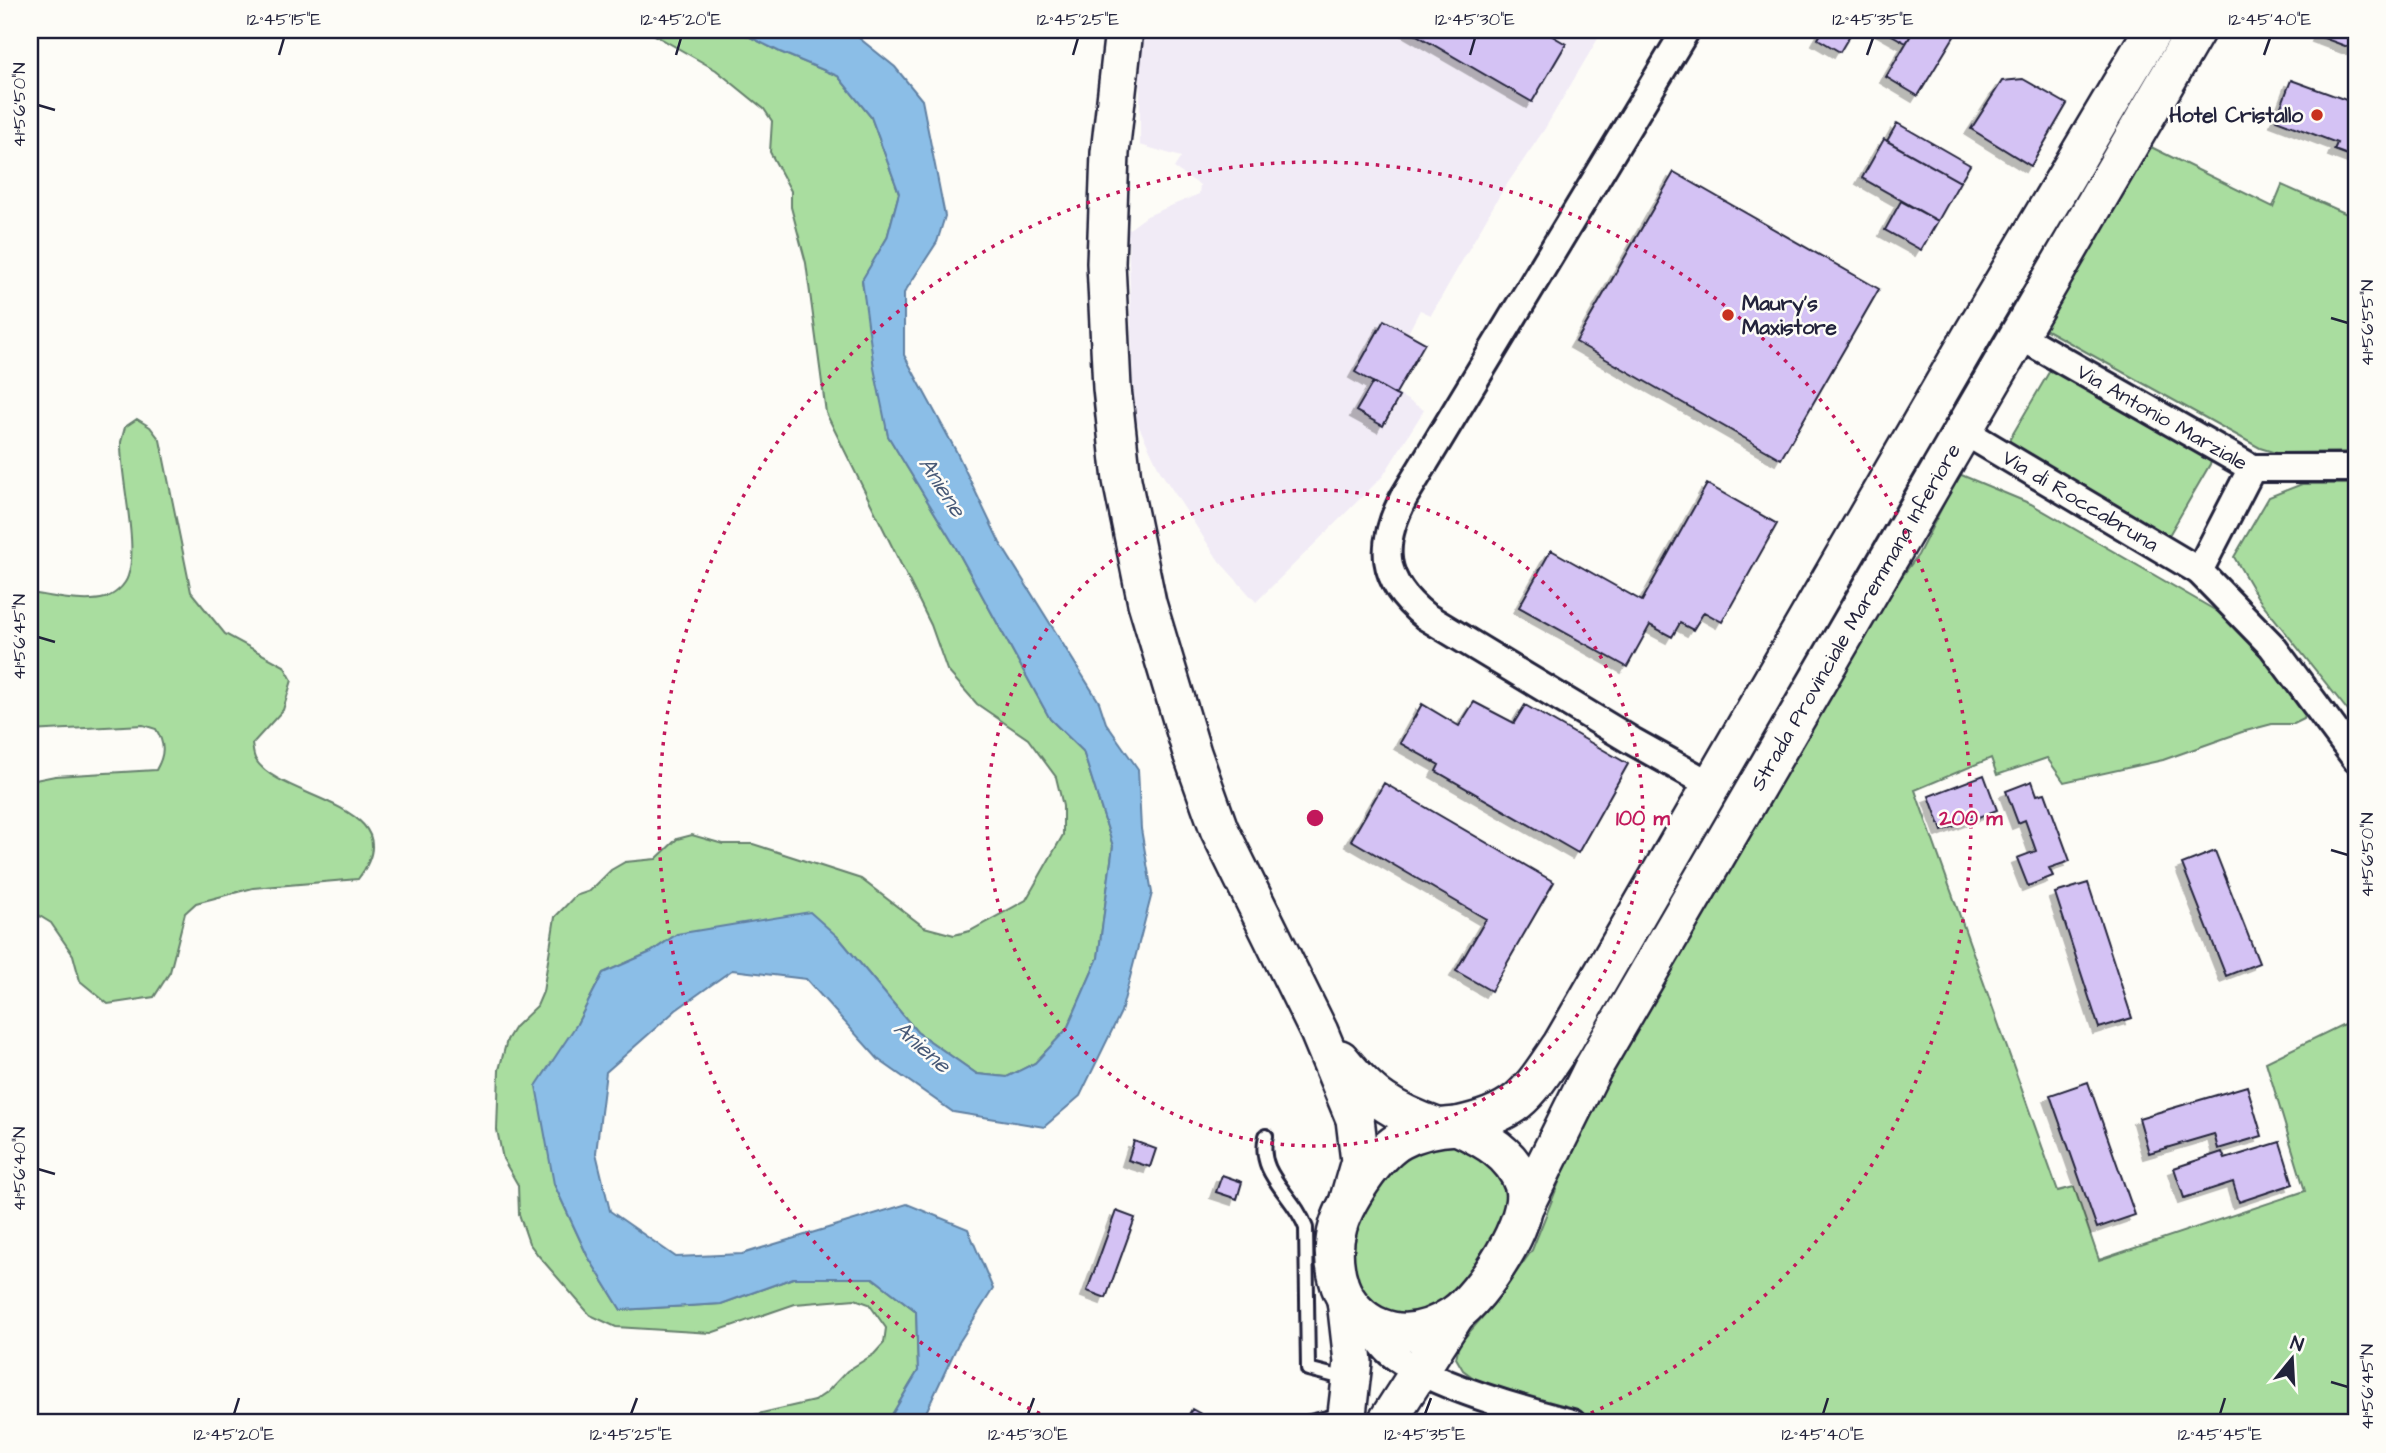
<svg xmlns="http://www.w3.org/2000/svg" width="2386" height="1453" viewBox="0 0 2386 1453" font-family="'Architects Daughter',sans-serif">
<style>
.built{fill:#f1ebf6}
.green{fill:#a9dd9f;stroke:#66806d;stroke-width:2}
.water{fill:#8bbee7;stroke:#6180a2;stroke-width:2}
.building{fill:#d4c2f4;stroke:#22223b;stroke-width:2;filter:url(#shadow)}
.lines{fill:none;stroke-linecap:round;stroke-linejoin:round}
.lane-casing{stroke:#22223b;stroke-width:18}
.street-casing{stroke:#22223b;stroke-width:32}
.secondary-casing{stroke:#22223b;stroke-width:42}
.lane{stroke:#fdfcf7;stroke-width:12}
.street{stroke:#fdfcf7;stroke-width:26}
.secondary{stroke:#fdfcf7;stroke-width:37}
.ticks{fill:none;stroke:#22223b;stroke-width:2.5}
.ring{fill:none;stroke:#c2185b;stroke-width:3.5;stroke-dasharray:3.5 7}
.poi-dot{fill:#c8321e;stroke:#fdfcf7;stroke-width:2.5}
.labels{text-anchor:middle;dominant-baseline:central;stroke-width:5;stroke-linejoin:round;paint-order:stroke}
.poi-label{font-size:21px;font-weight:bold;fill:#22223b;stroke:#fdfcf7;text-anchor:end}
.street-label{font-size:21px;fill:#22223b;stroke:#fdfcf7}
.water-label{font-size:23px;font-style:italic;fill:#475977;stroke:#fdfcf7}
.centre{fill:#c2185b;stroke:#fdfcf7;stroke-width:3.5}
.ring-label{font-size:21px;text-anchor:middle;font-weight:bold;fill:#c2185b;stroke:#fdfcf7;stroke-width:5;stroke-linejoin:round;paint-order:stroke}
.neatline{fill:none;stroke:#22223b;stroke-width:2.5}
.ticks-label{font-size:18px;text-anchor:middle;fill:#22223b}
</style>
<defs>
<filter id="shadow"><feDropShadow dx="-6" dy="6" stdDeviation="0" flood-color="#0004"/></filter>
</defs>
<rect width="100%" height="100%" fill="#fdfcf7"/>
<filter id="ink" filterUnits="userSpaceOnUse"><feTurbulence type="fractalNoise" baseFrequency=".0143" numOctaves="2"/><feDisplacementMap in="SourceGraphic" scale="14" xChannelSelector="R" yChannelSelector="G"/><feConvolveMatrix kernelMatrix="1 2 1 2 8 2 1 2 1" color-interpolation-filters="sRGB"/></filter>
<g filter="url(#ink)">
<!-- built -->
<path class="built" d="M1145 30H1603L1544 130 1501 193 1431 315 1420 310 1408 333 1425 343 1396 393 1424 410 1383 476 1256 602 1219 561 1160 471 1134 416 1128 230 1147 216 1199 194 1200 185 1174 168 1181 157 1140 145V53Z"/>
<!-- green -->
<path class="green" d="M646 30H736L780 52 838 76 871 117 899 193 887 238 862 281 888 436 956 548 1050 719 1083 751 1113 846 1098 958 1067 1029 1035 1063 1007 1077 977 1074 917 1032 839 938 677 934 651 952 603 973 577 1024 554 1184 587 1255 621 1310 721 1304 793 1278H873L916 1311 918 1371 887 1423H732L736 1419 814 1401 826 1393 847 1371 874 1354 884 1343 886 1328 869 1304 855 1299 795 1304 711 1333 616 1327 590 1315 538 1255 529 1243 519 1214 518 1185 503 1159 497 1130 499 1070 507 1040 515 1027 537 1006 543 992 555 917 575 896 590 891 611 870 625 862 656 859 677 839 692 835 723 844H753L861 879 924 927 954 935 970 931 1026 900 1063 835V806L1056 777 1028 739 977 704 947 670 931 625 826 413 806 263 791 207V191L770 152 772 121 764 109 716 70Z
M2151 147 2273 207 2282 185 2356 218V452L2276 453 2260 448 2043 328Z
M2052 367 2213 459 2168 537 2007 444Z
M137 419 150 427 160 440 191 592 225 634 284 666 292 680 283 710 252 744C253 749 253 756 256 760 279 800 416 804 358 879L253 888 196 903 185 913 170 972 154 997 108 1004 80 981 73 955 51 923 30 910V781L55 776 156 770C165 754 165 744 156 729L143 725 30 731V593C53 596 83 604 105 598 114 595 125 586 128 576 139 545 120 478 121 442L125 427Z
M1959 474 2031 504 2220 613 2247 636 2306 711 2304 719 2294 724H2272L2242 732 2163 760 2064 782 2047 758 1997 775 1991 758 1915 790 2058 1191 2074 1187 2099 1260 2305 1191 2266 1062 2356 1018V1423H1608L1577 1416 1475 1379 1463 1370 1456 1358 1459 1344 1493 1305 1532 1250 1590 1105 1880 606 1918 555Z
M2302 484H2356V721L2258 598 2234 557 2269 497Z
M1453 1142C1471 1150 1499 1166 1504 1187 1512 1218 1470 1279 1447 1299 1432 1311 1410 1316 1392 1314 1380 1312 1366 1297 1356 1290 1354 1277 1348 1260 1349 1247 1351 1220 1395 1156 1421 1147 1430 1144 1443 1143 1453 1142Z"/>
<!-- water -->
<path class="water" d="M736 30H849L895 67 922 100 945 216 937 242 904 293V355L956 451 1000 543 1099 702 1106 723 1138 769 1141 829 1152 893 1121 1012 1080 1096 1044 1127 953 1112 879 1060 806 979 732 970 676 1010 606 1072 596 1153 610 1211 676 1257 742 1254 907 1204 968 1229 993 1289 958 1344 921 1423H887L918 1371 916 1311 873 1278H793L721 1304 621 1310 587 1255 554 1184 536 1086 577 1024 603 973 651 952 677 934 810 912 839 938 917 1032 977 1074 1007 1077 1035 1063 1067 1029 1098 958 1113 846 1083 751 1050 719 956 548 888 436 874 368 862 280 887 238 899 193 871 117 838 76 780 52Z"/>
<!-- building -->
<path class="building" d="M1408 30H1542L1566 44 1532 102Z
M1823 30H1853L1840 52 1818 39Z
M1883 30H1914L1906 43Z
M1914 30H1958L1918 96 1886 77Z
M2321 30H2356V50L2318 36Z
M2023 79 2067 104 2031 166 1971 129 2002 81Z
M2291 80 2352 102 2350 108 2356 111V158L2334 150 2337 143 2276 120Z
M1897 123 1970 165 1960 182 1887 141Z
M1884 139 1960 182 1938 221 1862 178Z
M1674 172 1879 289 1781 459 1576 342Z
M1901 201 1938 221 1921 250 1885 230Z
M1384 320 1425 343 1395 395 1355 372Z
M1373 382 1399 397 1383 426 1356 411Z
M1707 484 1777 524 1722 622 1704 612 1693 630 1680 623 1672 637 1650 625 1627 667 1519 607 1551 550 1642 601Z
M1474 702 1514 723 1525 705 1628 764 1578 853 1436 771 1439 765 1400 743 1422 704 1459 726Z
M1984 775 1997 810 1942 831 1929 796Z
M2032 781 2037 795 2045 793 2070 861 2049 868 2053 876 2028 886 2017 858 2036 851 2025 820 2018 823 2006 791Z
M1384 783 1554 882 1491 991 1456 971 1486 919 1351 840Z
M2215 851 2259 963 2226 976 2182 864Z
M2088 883 2132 1018 2099 1028 2055 893Z
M2088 1082 2135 1215 2097 1228 2050 1095Z
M2247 1086 2262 1136 2218 1149 2214 1134 2149 1153 2139 1118Z
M1134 1141 1156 1149 1150 1167 1128 1160Z
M2280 1142 2293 1184 2239 1202 2233 1182 2184 1198 2174 1168 2222 1152 2225 1159Z
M1222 1175 1242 1182 1237 1199 1216 1192Z
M1116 1211 1135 1218 1106 1298 1087 1291Z
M1192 1409 1215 1422 1214 1423H1184Z"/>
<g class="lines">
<defs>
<path id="lane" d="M1266 1136C1256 1175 1294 1194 1306 1228L1308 1369 1347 1379
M1306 1423 1344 1414"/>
<g id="street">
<path d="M1686 30 1404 497C1379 545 1380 580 1425 616L1632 741 1711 785"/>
<path id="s1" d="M2018 335 2252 468H2356"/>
<path id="s2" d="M1962 430 2199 571 2272 646 2356 759"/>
<path d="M2199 571 2252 468"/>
<path d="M1371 1324C1376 1336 1382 1347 1393 1355 1434 1386 1521 1410 1572 1423"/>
</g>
<g id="secondary">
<path d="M1124 30 1110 153 1106 263 1112 388 1122 480 1147 603 1192 753 1219 829 1319 1032 1355 1119 1360 1161 1349 1199"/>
<path d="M1340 1059C1371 1097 1391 1111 1437 1127"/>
<path d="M1457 1126C1519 1113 1528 1094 1562 1044L1972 335 2153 30"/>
<path d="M1457 1126C1485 1139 1513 1154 1523 1184 1535 1218 1481 1297 1454 1315 1430 1331 1405 1338 1379 1327 1361 1320 1346 1303 1340 1286 1325 1241 1341 1209 1367 1173 1376 1161 1388 1147 1401 1140 1419 1130 1437 1127 1457 1126Z"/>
<path id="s3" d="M1524 1207 1593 1068 2196 30"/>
<path d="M1346 1423 1353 1362 1346 1300"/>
<path d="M1386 1423 1456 1314"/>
</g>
</defs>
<!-- lane casing -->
<use href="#lane" class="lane-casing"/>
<!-- street casing -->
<use href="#street" class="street-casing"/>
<!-- secondary casing -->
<use href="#secondary" class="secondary-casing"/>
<!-- lane -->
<use href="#lane" class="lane"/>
<!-- street -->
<use href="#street" class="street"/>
<!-- secondary -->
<use href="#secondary" class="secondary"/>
</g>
</g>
<!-- ticks -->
<path class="ticks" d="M279 55 284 38M676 55 681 38M1073 55 1078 38M1470 55 1475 38M1867 55 1873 38M2264 55 2270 38M38 105 55 110M2331 318 2348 323M38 637 55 642M2331 850 2348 855M38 1169 55 1174M2331 1382 2348 1387M234 1414 239 1398M631 1414 637 1398M1028 1414 1034 1398M1425 1414 1431 1398M1823 1414 1828 1398M2220 1414 2225 1398"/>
<!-- distance rings -->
<g class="ring">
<circle cx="1315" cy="818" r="328"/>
<path d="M1059 1422A656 656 0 1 1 1571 1422"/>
</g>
<!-- markers -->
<g class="poi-dot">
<circle cx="2317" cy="115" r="7"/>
<circle cx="1728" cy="315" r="7"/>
</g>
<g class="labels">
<!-- poi labels -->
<g class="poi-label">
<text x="2303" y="115">Hotel Cristallo</text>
<text x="1742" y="303" text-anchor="start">Maury's<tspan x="1742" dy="24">Maxistore</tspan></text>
</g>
<!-- street labels -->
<g class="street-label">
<text stroke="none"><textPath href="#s1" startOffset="166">Via Antonio Marziale</textPath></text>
<text stroke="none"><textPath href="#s2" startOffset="138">Via di Roccabruna</textPath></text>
<text stroke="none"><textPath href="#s3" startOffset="677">Strada Provinciale Maremmana Inferiore</textPath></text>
</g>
<!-- water labels -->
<g class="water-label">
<text transform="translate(942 487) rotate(57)">Aniene</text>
<text transform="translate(922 1047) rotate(41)">Aniene</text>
</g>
</g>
<circle cx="1315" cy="818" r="10" class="centre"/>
<g class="ring-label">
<text x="1643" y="825">100 m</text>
<text x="1971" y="825">200 m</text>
</g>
<!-- margin -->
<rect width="2386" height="1453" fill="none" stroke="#fdfcf7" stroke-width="77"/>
<!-- north arrow -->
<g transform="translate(2292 1359) rotate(18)" stroke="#fdfcf7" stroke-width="5" paint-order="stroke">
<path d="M0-5L12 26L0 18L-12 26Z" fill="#22223b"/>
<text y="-10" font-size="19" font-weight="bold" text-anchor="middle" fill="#22223b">N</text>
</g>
<rect x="38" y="38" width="2310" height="1376" class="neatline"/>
<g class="ticks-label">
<text x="284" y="25">12°45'15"E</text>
<text x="681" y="25">12°45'20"E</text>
<text x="1078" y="25">12°45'25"E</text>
<text x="1475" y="25">12°45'30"E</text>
<text x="1873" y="25">12°45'35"E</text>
<text x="2270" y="25">12°45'40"E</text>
<text transform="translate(19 105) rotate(-90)" y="6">41°56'50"N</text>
<text transform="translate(2367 323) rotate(-90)" y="6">41°56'55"N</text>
<text transform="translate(19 637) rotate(-90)" y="6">41°56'45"N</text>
<text transform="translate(2367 855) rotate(-90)" y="6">41°56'50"N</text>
<text transform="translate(19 1169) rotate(-90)" y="6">41°56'40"N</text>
<text transform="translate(2367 1387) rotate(-90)" y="6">41°56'45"N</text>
<text x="234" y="1440">12°45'20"E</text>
<text x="631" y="1440">12°45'25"E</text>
<text x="1028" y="1440">12°45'30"E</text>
<text x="1425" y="1440">12°45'35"E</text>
<text x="1823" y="1440">12°45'40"E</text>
<text x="2220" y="1440">12°45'45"E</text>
</g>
</svg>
